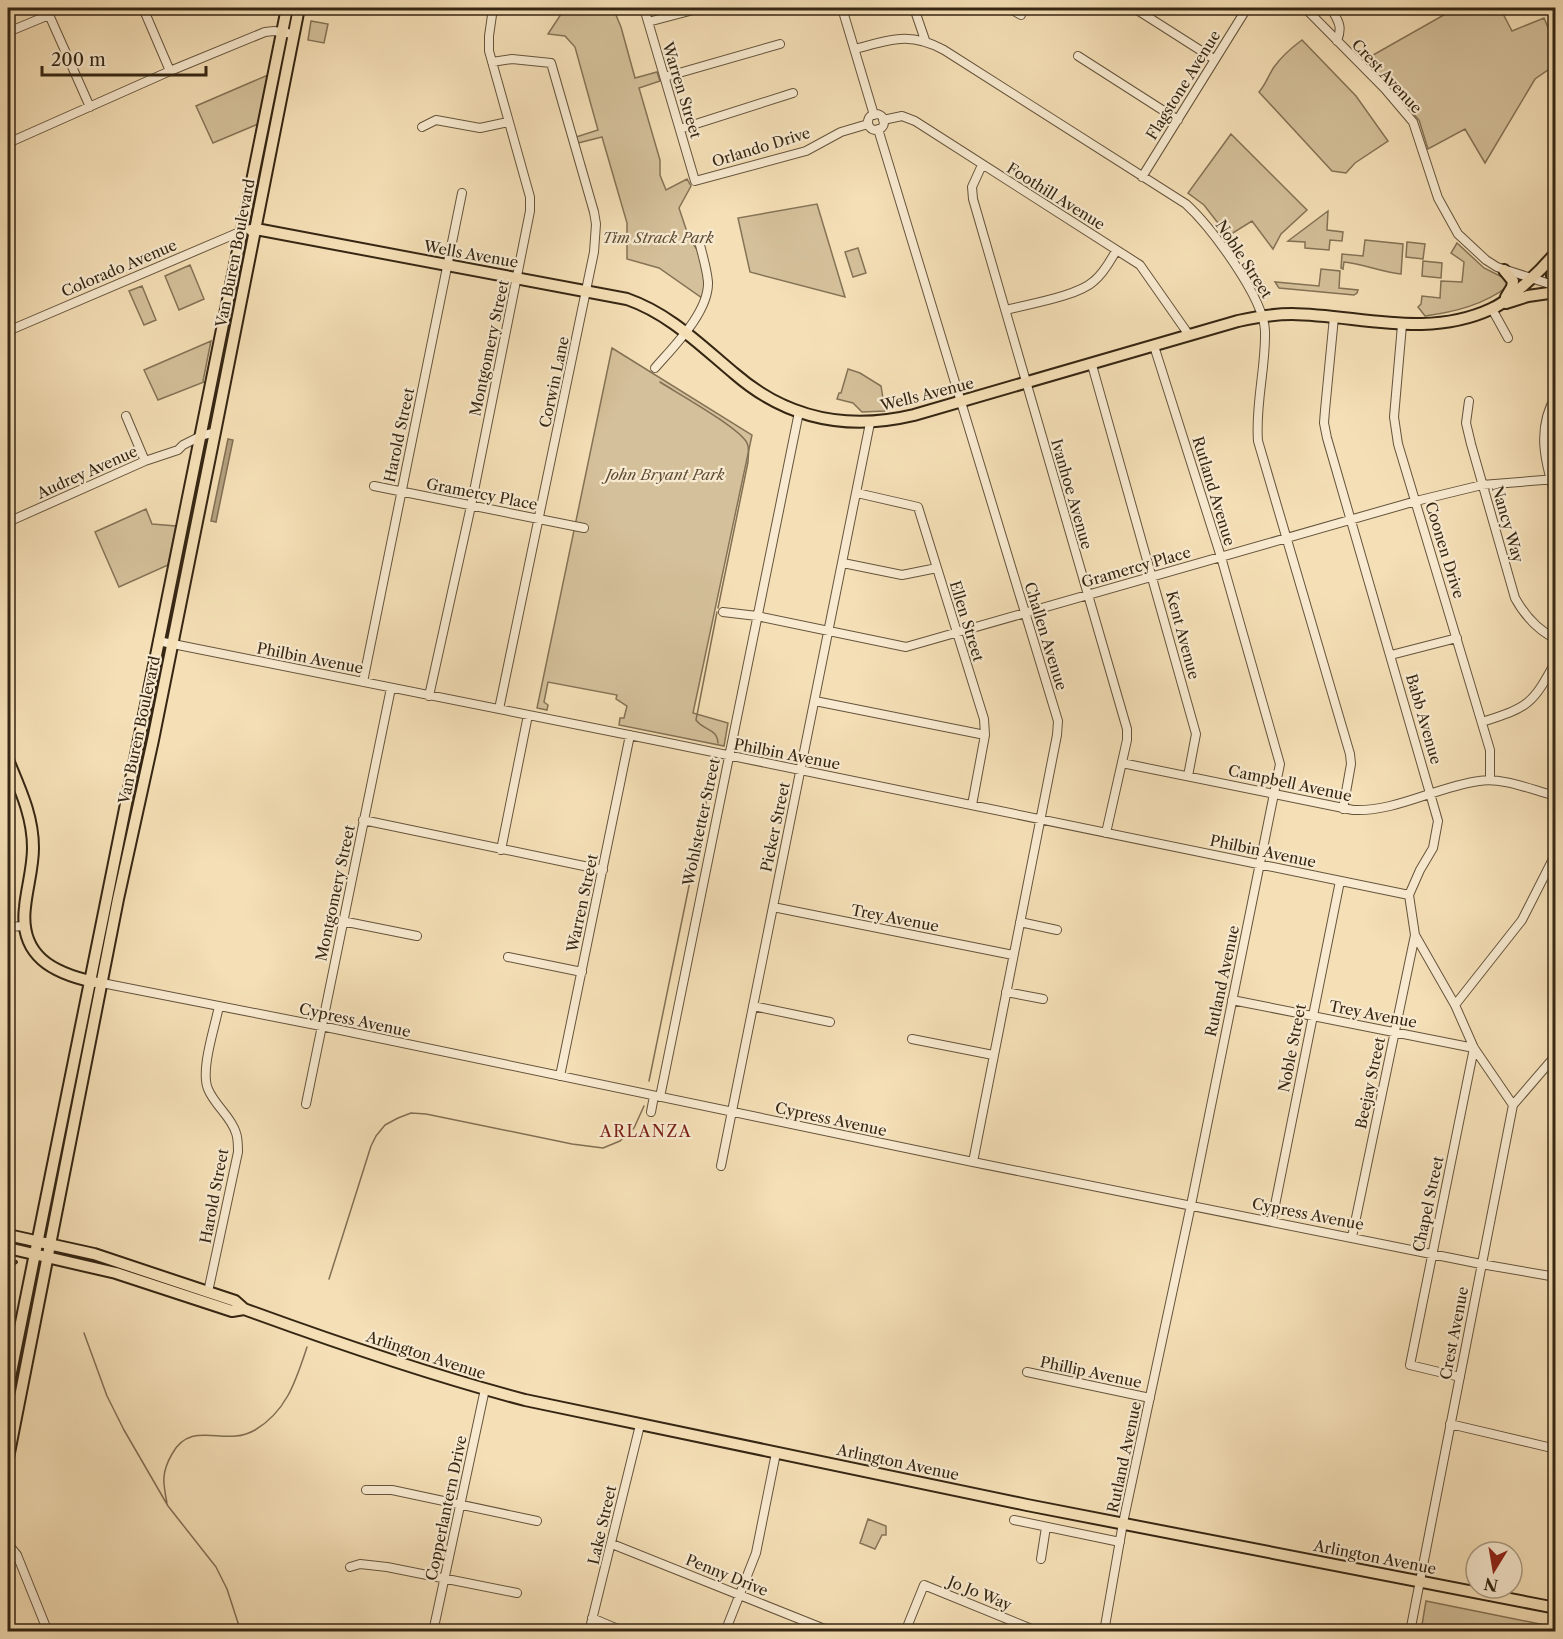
<svg xmlns="http://www.w3.org/2000/svg" width="1563" height="1639" viewBox="0 0 1563 1639" font-family="'Libre Caslon Text',serif">
<style>
.green{fill:#d4c09a;stroke:#847356;stroke-width:1.5}
.water{fill:#b4a07f;stroke:#816f54;stroke-width:1.5}
.lines{fill:none;stroke-linecap:round;stroke-linejoin:round}
.stream{stroke:#816f54;stroke-width:1.5}
.minor-casing{stroke:#65543c;stroke-width:10}
.major-casing{stroke:#352613;stroke-width:14}
.minor{stroke:#f8ead0;stroke-width:8}
.major{stroke:#f5dfb6;stroke-width:10}
.rail-casing{stroke:#352613;stroke-width:4}
.rail{stroke:#f8ead0;stroke-width:1.5;stroke-dasharray:4.5;stroke-linecap:butt}
.labels{text-anchor:middle;dominant-baseline:central;stroke-width:4.5;stroke-linejoin:round;paint-order:stroke}
.street-label{font-size:15px;fill:#352613;stroke:#f8ead0}
.park-label{font-size:15px;font-style:italic;fill:#5d4c35;stroke:#f8ead0}
.neighbourhood-label{font-size:16px;letter-spacing:1.5px;fill:#7a1f14;stroke:#f8ead0}
</style>
<rect width="100%" height="100%" fill="#f5dfb6"/>
<filter id="stains"><feTurbulence type="fractalNoise" baseFrequency=".00333" numOctaves="4"/><feColorMatrix values="0 0 0 0 .2 0 0 0 0 .09 0 0 0 0 .02 0 0 0 .5 -.17"/></filter>
<radialGradient id="worn" r=".72"><stop offset=".6" stop-color="#630" stop-opacity="0"/><stop offset="1" stop-color="#630" stop-opacity=".3"/></radialGradient>
<!-- green -->
<path class="green" d="M565 8H613L621 27 635 78 657 72 660 81 639 88 660 160V175L666 190 687 179 691 186 679 208 689 238 700 254 705 273V300L659 268 627 259V223L602 137 578 143 576 137 598 130 575 47 565 36 548 34Z
M1456 8H1500L1512 31 1544 18 1555 44V65L1535 79 1485 163 1465 129 1428 149 1419 120 1366 59Z
M311 21 328 24 324 43 308 40Z
M1302 40 1356 96 1388 141 1355 163 1346 173 1332 171 1259 92C1266 84 1268 76 1274 67 1282 56 1291 48 1302 40Z
M268 75 258 124 213 143 196 106Z
M1231 134 1307 210 1281 234 1273 249 1252 221 1228 236 1204 205 1188 193Z
M817 204 845 297 750 272 738 218Z
M1328 211 1327 230 1343 232 1342 241 1330 240 1329 250 1305 248V242L1288 241Z
M1365 240 1403 244 1401 274C1381 272 1364 264 1344 262L1343 269 1341 268 1342 254 1363 256Z
M1407 242 1425 244 1423 259 1406 257Z
M1457 243 1484 268 1508 280V286C1484 305 1454 312 1425 316L1418 307 1421 304 1422 296 1440 298 1441 281 1462 282 1464 262 1451 253Z
M858 248 866 273 853 277 845 252Z
M1423 261 1442 263 1441 278 1422 276Z
M190 265 204 299 179 310 165 276Z
M1321 269 1340 271 1339 288 1358 290 1357 293 1354 295 1279 288 1275 282 1319 286Z
M142 286 156 320 144 325 129 291Z
M211 341 203 381 204 382 158 400 144 370Z
M612 348 752 435 693 713 728 723 724 746 619 725 620 718H624L627 706 616 699 617 695 548 682 544 702 548 705 547 710 537 708Z
M848 369 860 373 881 386 885 411 862 412 853 403 837 399 839 393H841Z
M146 509 152 524 176 526 168 565 119 587 95 532Z
M868 1519 886 1526V1535H882L875 1549 860 1543Z
M1426 1601 1555 1627V1631H1421Z"/>
<!-- water -->
<path class="water" d="M228 439 233 440 216 522 211 521Z"/>
<g class="lines">
<!-- stream -->
<path class="stream" d="M660 382C677 393 740 428 747 443 750 449 748 455 748 462L718 608
M717 612 696 720C704 731 717 728 718 743
M649 1081 714 764
M329 1279 371 1146 376 1136 385 1125 398 1118 411 1113 426 1114 572 1144 603 1148 620 1141 634 1128 644 1106
M84 1333 107 1396 124 1430 168 1506 216 1567 227 1589 241 1632
M167 1503C163 1483 161 1473 172 1454 192 1418 225 1448 255 1430 287 1411 296 1380 307 1347"/>
<defs>
<path id="minor" d="M46 8 90 107
M143 8 170 71
M644 8 695 181 806 151 841 132 868 124
M842 8 874 115
M914 8 925 40
M1009 8 1021 15
M1134 8 1214 59
M1305 8 1385 89 1413 122 1438 198 1458 234 1486 260 1497 267 1556 286
M1331 8C1338 21 1343 26 1337 41
M648 22 701 8
M8 32 49 15
M855 49C890 40 909 31 944 50L1186 204C1211 227 1264 298 1265 331 1266 368 1255 404 1258 441L1350 754 1351 764 1343 809
M1078 56 1178 120
M492 62 512 59 551 63 594 212 596 224 594 252 499 709
M665 77 780 44
M868 122a8 8 0 1 1 16 0a8 8 0 1 1-16 0Z
M883 120 902 116 915 121 1140 265 1189 335
M422 127 436 120 480 128 508 122
M680 129 793 93
M878 129 1058 721 1057 735 973 1162
M8 143 170 71 265 32 274 31 293 34
M982 165 972 187 973 199 1127 729V740L1106 833
M1142 177 1247 8
M1492 309 1508 338
M1006 310C1029 304 1078 296 1094 281 1104 273 1110 261 1116 251
M1334 317 1325 410 1324 423 1327 438 1438 821 1433 848 1420 870 1409 895 1415 935 1455 1005 1474 1048 1513 1105
M1402 325 1394 417 1398 444 1490 750V780
M8 331 242 231
M1092 365 1196 734 1188 776
M655 368C674 346 709 312 708 282 707 270 703 257 700 245
M1556 396C1536 428 1545 463 1556 497
M1469 401 1466 423 1471 444 1515 598C1525 616 1537 630 1556 639
M126 416 145 461
M374 486 584 528
M857 493 918 507 984 719 985 735 972 805
M8 522 145 461 178 450 183 445 201 436 215 432
M843 563 902 575 937 568
M723 612 757 616 906 647 1416 501 1482 485 1556 479
M158 641 664 742 1409 895
M1391 655 1457 638
M363 682 462 193
M429 696 471 506 530 211V197L489 51V36L493 8
M815 701 985 735
M1482 722C1529 707 1532 705 1556 661
M1122 763 1353 810C1396 812 1436 787 1479 781 1503 777 1532 790 1556 796
M363 820 603 870
M501 850 528 715
M773 907 1013 955
M342 921 417 936
M1020 922 1057 930
M8 927 24 926
M508 957 582 972
M102 983 321 1026 973 1162 1481 1264 1556 1277
M1006 992 1043 999
M1232 1000 1474 1048
M1455 1005 1522 920 1556 853
M753 1006 830 1022
M912 1039 993 1055
M560 1076 630 735
M660 1097 799 412
M306 1104 391 688
M651 1112 654 1096
M721 1166 870 423
M1272 1220 1340 881
M1352 1237 1415 935
M208 1292 238 1152C238 1146 238 1138 236 1133 231 1116 215 1106 208 1089 200 1070 215 1027 219 1006
M1027 1372 1150 1398
M1460 1377 1410 1365 1474 1048
M1450 1424 1556 1449
M366 1490H392L537 1521
M1014 1520 1120 1542
M8 1544 17 1555 48 1632
M612 1544 832 1632
M1041 1559 1046 1527
M350 1567 360 1564 387 1567 517 1593
M592 1618 625 1632
M433 1632 485 1389
M589 1632 640 1425
M725 1632 756 1553 776 1453
M905 1632 924 1585 1039 1632
M1104 1632 1123 1523 1191 1205 1280 764 1221 557 1154 346
M1410 1632 1513 1105 1556 1055"/>
<path id="major" d="M251 230 256 229 627 299C670 314 700 345 735 374 787 419 847 431 914 415L1238 321C1256 317 1274 314 1292 314 1359 315 1426 339 1491 309 1504 304 1514 293 1524 285 1538 273 1545 266 1556 252
M1554 255 1552 276 1556 281
M1504 270 1513 281 1512 287 1506 297
M1506 303 1528 296 1556 292
M8 760C20 789 33 816 33 848 33 868 27 887 25 907 19 956 53 973 94 982
M8 1235 94 1254 235 1301 244 1309C337 1343 430 1375 525 1400L1027 1505 1556 1608
M8 1248 116 1273 232 1311 244 1309
M8 1387 287 8
M8 1458 118 899 153 740 215 432 299 8"/>
</defs>
<!-- minor casing -->
<use href="#minor" class="minor-casing"/>
<!-- major casing -->
<use href="#major" class="major-casing"/>
<!-- minor -->
<use href="#minor" class="minor"/>
<!-- major -->
<use href="#major" class="major"/>
<defs>
<path id="rail" d="M8 1267 16 1262"/>
</defs>
<!-- rail casing -->
<use href="#rail" class="rail-casing"/>
<!-- rail -->
<use href="#rail" class="rail"/>
</g>
<g class="labels">
<!-- street labels -->
<g class="street-label">
<text transform="translate(1387 76) rotate(47)">Crest Avenue</text>
<text transform="translate(1183 85) rotate(-58)">Flagstone Avenue</text>
<text transform="translate(682 90) rotate(73)">Warren Street</text>
<text transform="translate(761 147) rotate(-17)">Orlando Drive</text>
<text transform="translate(1056 196) rotate(32)">Foothill Avenue</text>
<text transform="translate(235 253) rotate(-79)">Van Buren Boulevard</text>
<text transform="translate(471 254) rotate(10)">Wells Avenue</text>
<text transform="translate(1244 259) rotate(57)">Noble Street</text>
<text transform="translate(119 268) rotate(-23)">Colorado Avenue</text>
<text transform="translate(489 348) rotate(-78)">Montgomery Street</text>
<text transform="translate(554 382) rotate(-78)">Corwin Lane</text>
<text transform="translate(927 394) rotate(-14)">Wells Avenue</text>
<text transform="translate(399 435) rotate(-78)">Harold Street</text>
<text transform="translate(87 472) rotate(-24)">Audrey Avenue</text>
<text transform="translate(1214 491) rotate(73)">Rutland Avenue</text>
<text transform="translate(482 494) rotate(11)">Gramercy Place</text>
<text transform="translate(1072 494) rotate(74)">Ivanhoe Avenue</text>
<text transform="translate(1508 524) rotate(74)">Nancy Way</text>
<text transform="translate(1445 550) rotate(73)">Coonen Drive</text>
<text transform="translate(1136 567) rotate(-16)">Gramercy Place</text>
<text transform="translate(967 621) rotate(73)">Ellen Street</text>
<text transform="translate(1183 635) rotate(75)">Kent Avenue</text>
<text transform="translate(1046 636) rotate(73)">Challen Avenue</text>
<text transform="translate(310 658) rotate(11)">Philbin Avenue</text>
<text transform="translate(1424 719) rotate(74)">Babb Avenue</text>
<text transform="translate(139 730) rotate(-78)">Van Buren Boulevard</text>
<text transform="translate(787 754) rotate(11)">Philbin Avenue</text>
<text transform="translate(1290 783) rotate(12)">Campbell Avenue</text>
<text transform="translate(701 822) rotate(-78)">Wohlstetter Street</text>
<text transform="translate(775 827) rotate(-78)">Picker Street</text>
<text transform="translate(1263 851) rotate(12)">Philbin Avenue</text>
<text transform="translate(335 893) rotate(-78)">Montgomery Street</text>
<text transform="translate(582 903) rotate(-78)">Warren Street</text>
<text transform="translate(895 918) rotate(11)">Trey Avenue</text>
<text transform="translate(1222 981) rotate(-78)">Rutland Avenue</text>
<text transform="translate(1373 1014) rotate(11)">Trey Avenue</text>
<text transform="translate(355 1020) rotate(12)">Cypress Avenue</text>
<text transform="translate(1292 1048) rotate(-79)">Noble Street</text>
<text transform="translate(1370 1083) rotate(-78)">Beejay Street</text>
<text transform="translate(831 1119) rotate(12)">Cypress Avenue</text>
<text transform="translate(214 1196) rotate(-79)">Harold Street</text>
<text transform="translate(1428 1204) rotate(-78)">Chapel Street</text>
<text transform="translate(1308 1214) rotate(11)">Cypress Avenue</text>
<text transform="translate(1454 1333) rotate(-79)">Crest Avenue</text>
<text transform="translate(426 1355) rotate(18)">Arlington Avenue</text>
<text transform="translate(1091 1372) rotate(12)">Phillip Avenue</text>
<text transform="translate(1124 1457) rotate(-78)">Rutland Avenue</text>
<text transform="translate(898 1462) rotate(12)">Arlington Avenue</text>
<text transform="translate(446 1508) rotate(-78)">Copperlantern Drive</text>
<text transform="translate(602 1525) rotate(-77)">Lake Street</text>
<text transform="translate(1375 1557) rotate(11)">Arlington Avenue</text>
<text transform="translate(727 1575) rotate(22)">Penny Drive</text>
<text transform="translate(980 1593) rotate(22)">Jo Jo Way</text>
</g>
<!-- park labels -->
<g class="park-label">
<text x="658" y="237">Tim Strack Park</text>
<text x="665" y="474">John Bryant Park</text>
</g>
<!-- neighbourhood labels -->
<g class="neighbourhood-label">
<text x="646" y="1131">ARLANZA</text>
</g>
</g>
<!-- margin -->
<rect width="1563" height="1639" fill="none" stroke="#f5dfb6" stroke-width="30"/>
<rect x="9" y="9" width="1545" height="1621" fill="none" stroke="#352613" stroke-width="3"/>
<rect x="15" y="15" width="1533" height="1609" fill="none" stroke="#352613" stroke-width="1.5"/>
<!-- north arrow -->
<g transform="translate(1494 1570) rotate(191)"><circle r="28" fill="#f8ead0" stroke="#aa9c84" stroke-width="1.5"/>
<path d="M0-4.5L10 22L0 15L-10 22Z" fill="#8f2418"/>
<text y="-9" font-size="16" font-weight="bold" text-anchor="middle" fill="#352613">N</text>
</g>
<!-- scale -->
<path d="M42 66v9h164v-9" fill="none" stroke="#352613" stroke-width="3"/>
<text x="51" y="66" font-size="18" fill="#352613" stroke="#f8ead0" stroke-width="4.5" paint-order="stroke">200 m</text>
<rect width="100%" height="100%" filter="url(#stains)"/>
<rect width="100%" height="100%" fill="url(#worn)"/>
</svg>
